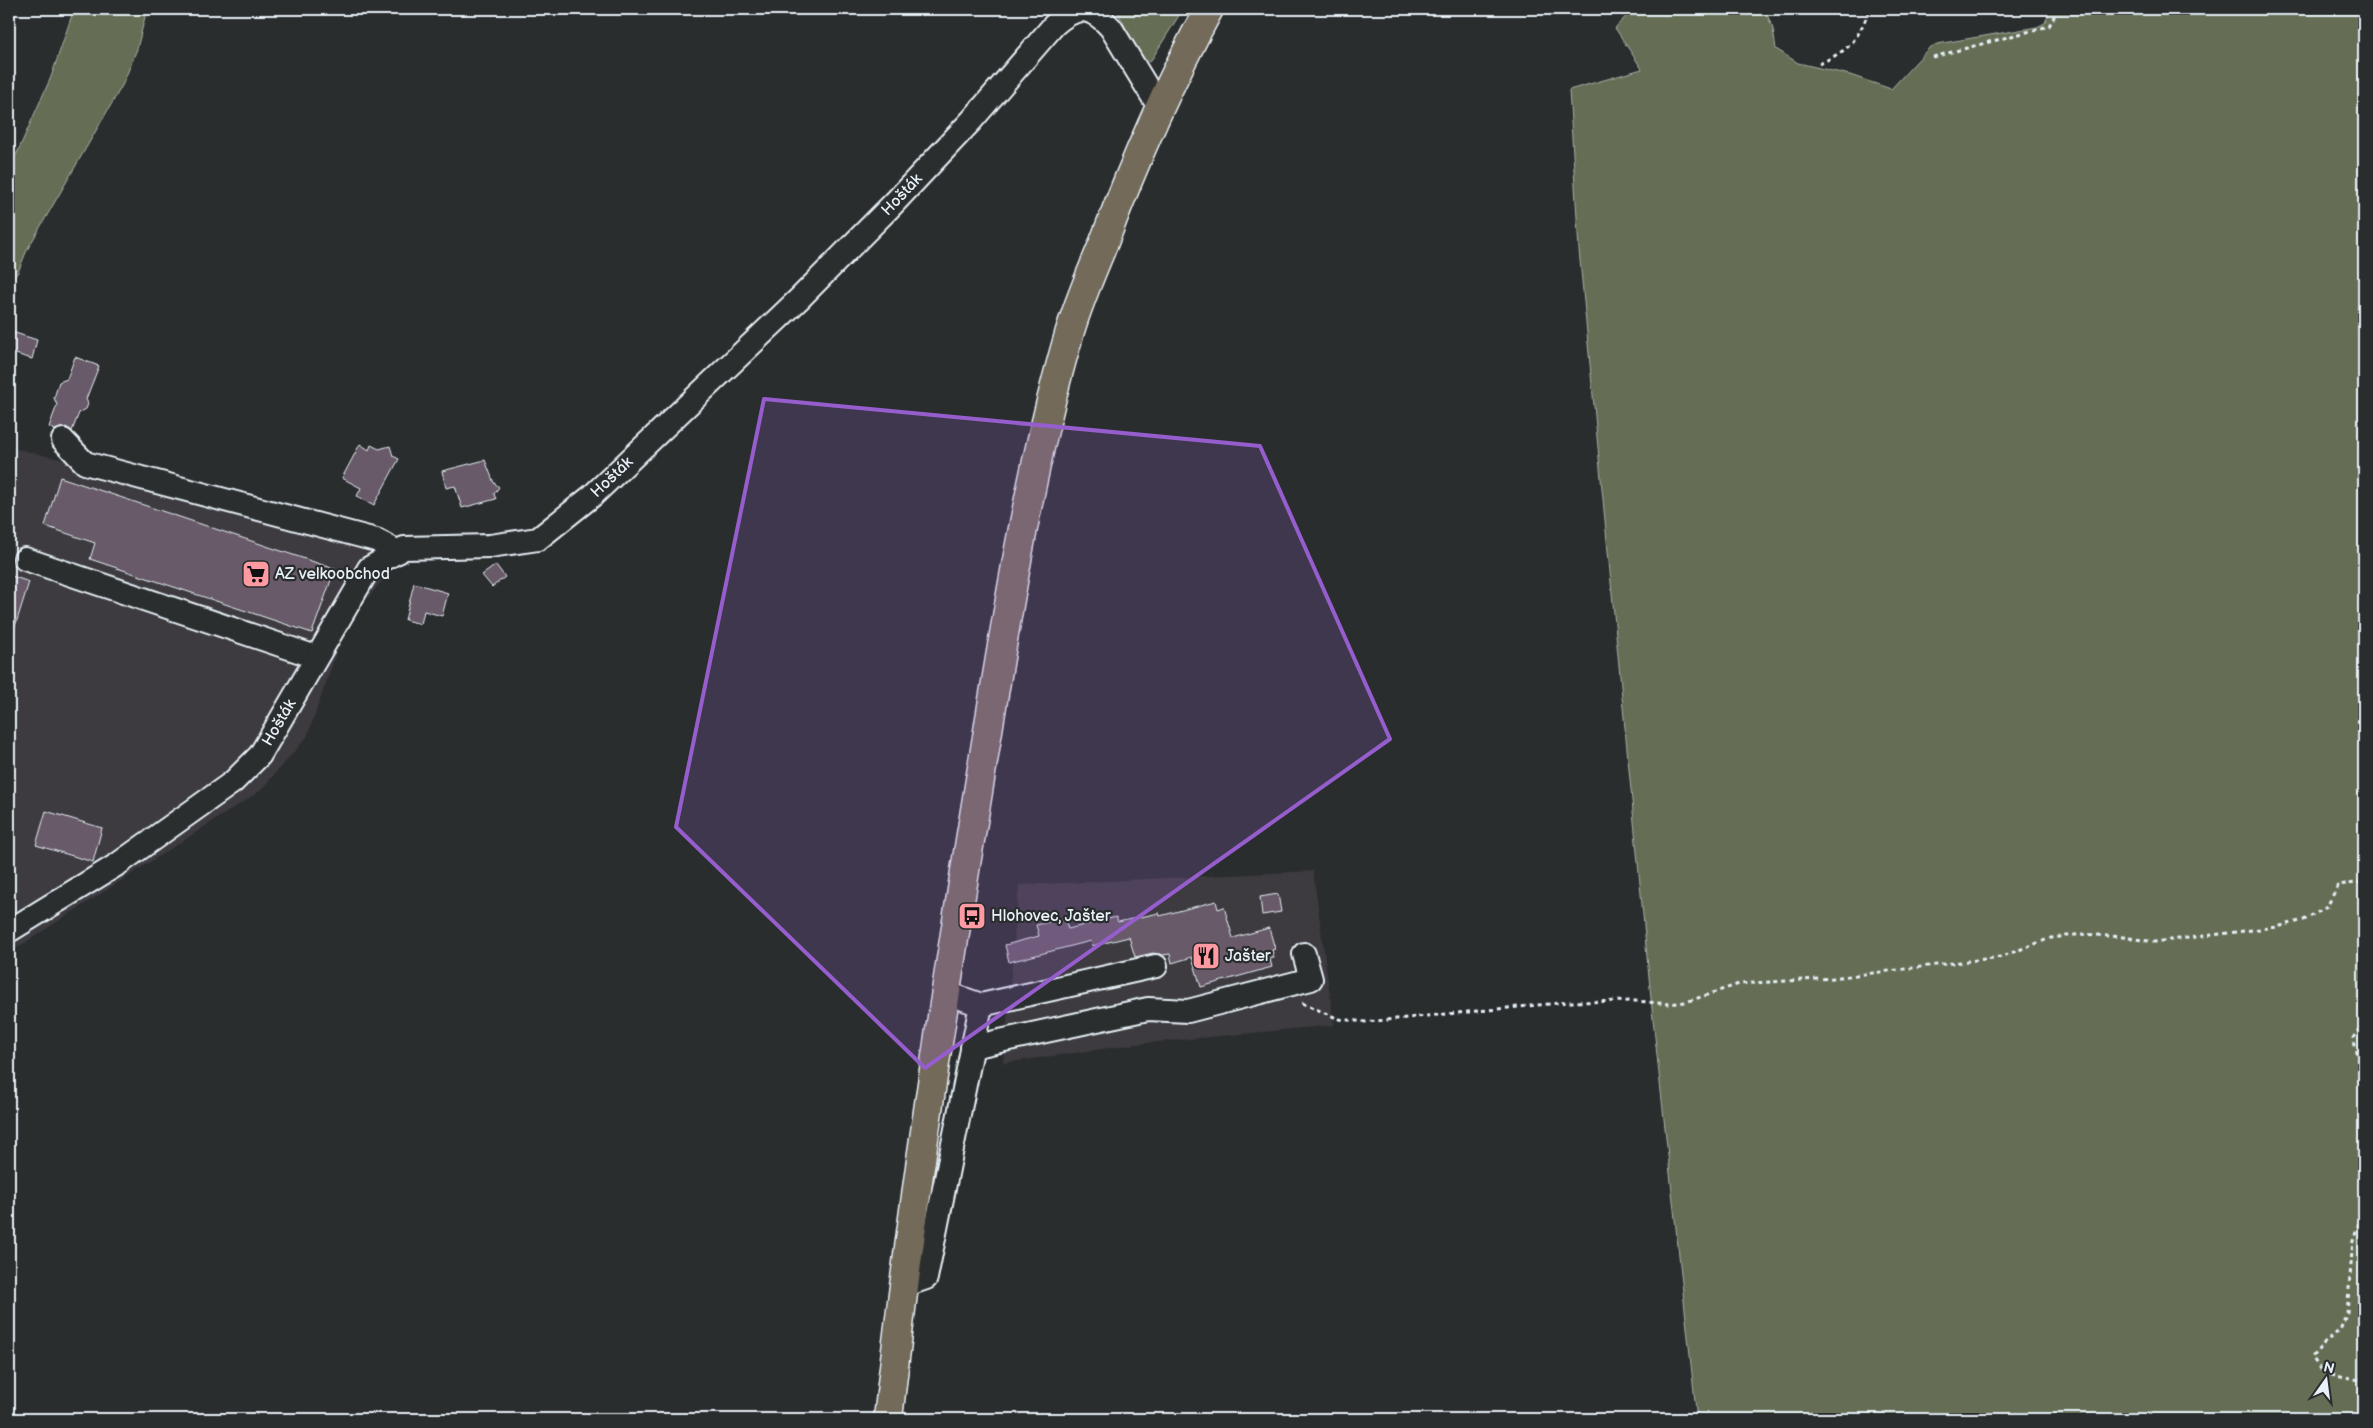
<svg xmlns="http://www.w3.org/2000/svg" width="2373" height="1428" viewBox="0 0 2373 1428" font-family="'Balsamiq Sans',sans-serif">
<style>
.built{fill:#3c3a3f}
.green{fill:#656e55;stroke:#a6b0a6}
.building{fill:#675a67;stroke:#e8f1f8}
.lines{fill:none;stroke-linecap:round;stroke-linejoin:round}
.minor-casing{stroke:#e8f1f8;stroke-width:26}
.major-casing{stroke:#e8f1f8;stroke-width:31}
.path{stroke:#e8f1f8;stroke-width:3;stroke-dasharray:4 4;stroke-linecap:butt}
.minor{stroke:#2a2d2e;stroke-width:22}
.major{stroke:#736b5a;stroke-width:28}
.marked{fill:#965dcd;fill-opacity:0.2;stroke:#965dcd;stroke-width:4;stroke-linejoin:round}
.labels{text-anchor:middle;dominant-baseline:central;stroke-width:4.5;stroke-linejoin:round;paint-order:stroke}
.street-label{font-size:16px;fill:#e8f1f8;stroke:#2a2d2e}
.poi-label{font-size:16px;fill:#e8f1f8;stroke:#2a2d2e;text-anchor:start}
</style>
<rect width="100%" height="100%" fill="#2a2d2e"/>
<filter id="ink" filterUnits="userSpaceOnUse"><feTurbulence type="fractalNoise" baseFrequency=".02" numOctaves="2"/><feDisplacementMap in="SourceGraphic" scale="10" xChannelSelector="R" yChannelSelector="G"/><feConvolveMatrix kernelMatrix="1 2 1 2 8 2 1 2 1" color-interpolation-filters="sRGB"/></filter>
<g filter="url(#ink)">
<!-- built -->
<path class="built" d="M9 447 377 534 390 571 347 623 307 737 260 791 9 953Z
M1313 871 1334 1025 1137 1044 1003 1063 1019 885Z"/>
<!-- green -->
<path class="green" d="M74 9H147L137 49 123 84 27 250 18 272 9 283V171L51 77Z
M1116 9H1183L1150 62 1141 58Z
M1633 9H1765L1773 29 1776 49 1798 63 1850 75 1891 89 1929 48 1937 44 2037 27 2045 23 2050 9H2364V1419H1697L1653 1019 1579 250 1569 90 1642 69 1615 28Z"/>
<!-- building -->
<path class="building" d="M9 331 37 340 32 359 9 352Z
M75 357 99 366 86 399 88 404 86 409 79 413 72 431 66 427 55 430 49 427 57 405 54 398 59 382 67 379Z
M360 444 369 450 371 445 379 449 390 446 393 456 399 459 374 505 357 496 361 488 342 478Z
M485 460 494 483 499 487 494 494 496 499 462 508 455 486 446 488 442 471Z
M60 477 335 569 312 633 90 559 95 543 45 526Z
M496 565 505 577 492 587 482 575Z
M9 575 29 582 12 636 9 635Z
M414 583 448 593 442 616 424 611 421 624 405 620Z
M46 811 102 828 93 862 36 845Z
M1278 894 1281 912 1262 915 1260 897Z
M1216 901 1218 909 1224 907 1233 938 1269 928 1275 949 1272 950 1274 958 1270 959 1272 967 1201 987 1192 957 1172 963 1170 954 1163 955 1153 953 1135 957 1129 937 1092 946 1091 941 1009 962 1005 945 1039 936 1036 925 1065 918 1068 929 1116 917 1118 922 1159 913 1160 916Z"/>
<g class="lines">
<defs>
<g id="minor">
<path d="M63 440 85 463 376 540 398 552"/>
<path d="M25 559 316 657"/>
<path id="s1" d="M9 931 118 864 233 782 260 755 369 568 404 548 490 546 538 539 593 495 800 298 893 204 971 121 1054 25C1077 5 1090 5 1111 28L1159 107"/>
<path d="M944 992 981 1005 1156 966"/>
<path d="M972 1047 1148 1009 1188 1011 1311 979 1304 954"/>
<path d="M903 1286 926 1278 981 1005"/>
</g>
<path id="major" d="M888 1419C911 1213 942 1008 976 804 1002 648 1024 490 1068 338 1077 305 1091 274 1104 242 1134 162 1168 84 1209 9"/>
</defs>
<!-- minor casing -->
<use href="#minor" class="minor-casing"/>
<!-- major casing -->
<use href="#major" class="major-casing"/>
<!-- path -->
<path class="path" d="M1933 57 2049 26 2058 9
M1819 64C1852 48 1856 42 1870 9
M1302 1003 1339 1019 1366 1022 1569 1002 1636 1001 1670 1004 1686 1002 1739 984 1833 978 2000 957 2051 938 2083 934 2123 937 2155 942 2277 927 2304 920 2327 907 2338 885 2364 882
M2364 1022 2353 1038 2364 1077
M2364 1208 2353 1240 2347 1313 2340 1330 2325 1342 2312 1357 2322 1372 2364 1381"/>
<!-- minor -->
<use href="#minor" class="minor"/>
<!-- major -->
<use href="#major" class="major"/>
</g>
</g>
<!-- marked area -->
<path class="marked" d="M764 399 1260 446 1390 739 925 1068 676 827Z"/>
<!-- icons -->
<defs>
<symbol id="supermarket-square" viewBox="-11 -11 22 22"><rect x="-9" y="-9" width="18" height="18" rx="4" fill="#ff9aa2" stroke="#2a2d2e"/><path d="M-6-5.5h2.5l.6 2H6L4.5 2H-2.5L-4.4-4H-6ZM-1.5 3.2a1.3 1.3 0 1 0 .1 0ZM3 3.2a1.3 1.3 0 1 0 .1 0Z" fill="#111"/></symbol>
<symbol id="bus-square" viewBox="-11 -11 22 22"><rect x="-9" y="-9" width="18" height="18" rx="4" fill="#ff9aa2" stroke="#2a2d2e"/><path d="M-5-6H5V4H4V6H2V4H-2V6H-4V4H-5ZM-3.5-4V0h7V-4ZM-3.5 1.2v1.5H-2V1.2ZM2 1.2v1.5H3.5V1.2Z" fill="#111"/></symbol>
<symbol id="restaurant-square" viewBox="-11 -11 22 22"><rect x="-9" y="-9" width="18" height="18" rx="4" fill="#ff9aa2" stroke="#2a2d2e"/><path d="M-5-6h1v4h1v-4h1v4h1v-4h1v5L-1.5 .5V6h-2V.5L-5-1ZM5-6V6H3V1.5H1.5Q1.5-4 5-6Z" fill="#111"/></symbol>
</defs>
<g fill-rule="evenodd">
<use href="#supermarket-square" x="240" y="558" width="32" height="32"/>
<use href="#bus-square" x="956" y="900" width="32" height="32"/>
<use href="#restaurant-square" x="1190" y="940" width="32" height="32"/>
</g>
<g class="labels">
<!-- street labels -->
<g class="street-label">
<text stroke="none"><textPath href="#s1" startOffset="1200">Hošták</textPath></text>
<text stroke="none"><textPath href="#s1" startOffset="795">Hošták</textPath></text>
<text stroke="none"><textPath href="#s1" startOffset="345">Hošták</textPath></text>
</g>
<!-- poi labels -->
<g class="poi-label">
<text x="275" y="574">AZ velkoobchod</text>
<text x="991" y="916">Hlohovec, Jašter</text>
<text x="1225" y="956">Jašter</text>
</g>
</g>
<!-- margin -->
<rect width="2373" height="1428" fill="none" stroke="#2a2d2e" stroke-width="30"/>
<rect x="15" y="15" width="2343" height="1398" fill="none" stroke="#e8f1f8" stroke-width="2" filter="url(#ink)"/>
<!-- north arrow -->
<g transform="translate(2326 1380) rotate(14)" stroke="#2a2d2e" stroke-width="4" paint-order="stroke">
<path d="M0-4L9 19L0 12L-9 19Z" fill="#e8f1f8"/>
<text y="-8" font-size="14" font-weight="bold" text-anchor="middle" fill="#e8f1f8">N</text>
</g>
</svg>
